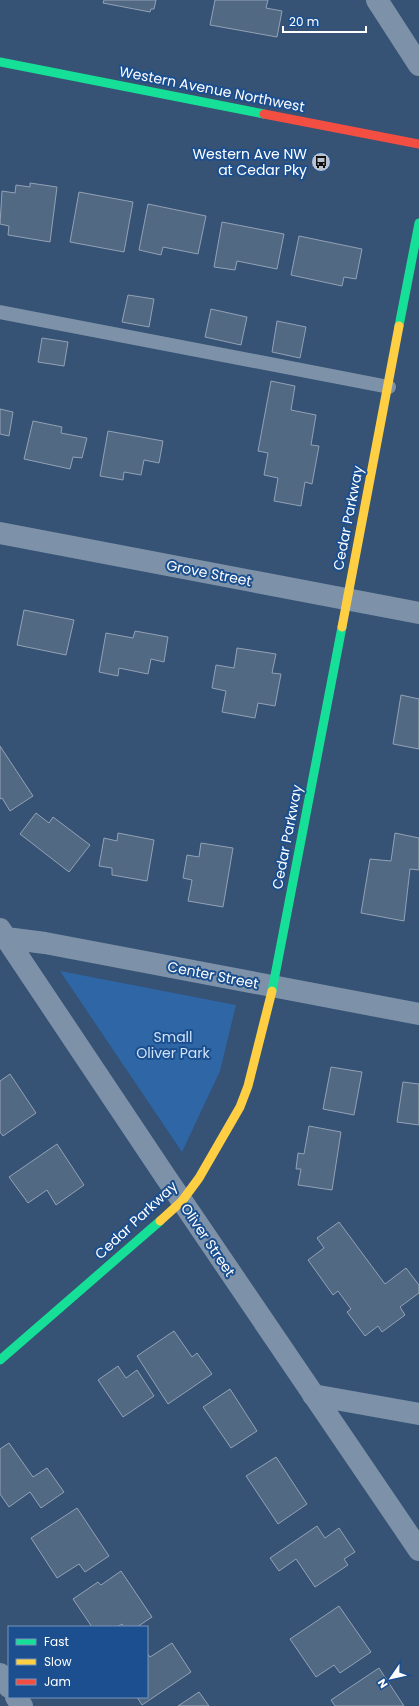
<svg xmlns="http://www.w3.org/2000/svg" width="419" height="1706" viewBox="0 0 419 1706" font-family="Poppins,sans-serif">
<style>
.green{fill:#2f66a5}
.building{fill:#526984;stroke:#92a2b6}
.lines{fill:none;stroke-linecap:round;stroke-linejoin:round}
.lane{stroke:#7d92a8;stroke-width:14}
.street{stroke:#7d92a8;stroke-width:22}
.fast{stroke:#16e098;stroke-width:9}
.slow{stroke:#ffcf43;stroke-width:9}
.jam{stroke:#f24e42;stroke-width:9}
.labels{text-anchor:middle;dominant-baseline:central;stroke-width:4;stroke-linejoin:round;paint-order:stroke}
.street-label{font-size:14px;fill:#fff;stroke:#1b4f8f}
.poi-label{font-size:14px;fill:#fff;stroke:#1b4f8f;text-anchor:end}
.park-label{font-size:14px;fill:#cfe3fa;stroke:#1b4f8f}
</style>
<rect width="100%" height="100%" fill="#365274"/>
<!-- green -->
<path class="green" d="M60 971 236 1005 220 1071 182 1152Z"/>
<!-- building -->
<path class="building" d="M104 0H156L154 9H151L150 12 103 3Z
M215 0H268L266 8 282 11 277 37 210 25Z
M30 183 57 187 50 242 8 235 9 226 0 224 2 191 15 193 16 185 30 187Z
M79 192 133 202 124 252 70 242Z
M148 204 206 216 198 254 163 247 161 255 139 250Z
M222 222 284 234 277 269 237 261 235 270 214 267Z
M299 236 362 249 356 279 344 277 342 286 291 275Z
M128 295 154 299 149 327 122 322Z
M211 309 247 317 241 345 205 337Z
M277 321 306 327 300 358 272 352Z
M42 338 68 342 64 366 38 362Z
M271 381 295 386 291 410 316 415 311 445 319 446 312 484 305 482 301 506 274 501 278 478 264 475 268 453 258 451Z
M0 409 13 412 9 436 0 434Z
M33 421 62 427 61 433 87 438 82 458 73 457 70 469 24 459Z
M108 431 163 441 159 463 144 460 141 475 124 472 123 480 100 476Z
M24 610 74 620 66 655 17 645Z
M135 631 168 637 164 662 151 659 148 674 119 668 118 676 99 672 106 633 133 638Z
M237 648 276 654 272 673 281 674 275 706 258 703 255 718 222 712 226 691 212 688 216 665 234 668Z
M401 695 419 699V749L393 744Z
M0 746 33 796 10 811 2 798 0 799Z
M36 813 49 823 53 817 90 845 69 872 20 834Z
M118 833 154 840 147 881 112 875V868L99 866 104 838 117 841Z
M395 833 419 838V870L410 869 404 921 361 913 370 859 391 861Z
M201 843 233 848 223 907 188 901 192 880 183 878 187 855 199 857Z
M331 1067 362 1072 354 1115 323 1109Z
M10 1074 36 1113 3 1136 0 1132V1081Z
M403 1082 419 1084V1125L397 1122Z
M309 1126 341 1132 332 1190 298 1185 301 1169H296L298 1153 304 1154Z
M57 1144 84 1185 56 1205 47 1190 28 1203 9 1177Z
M339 1222 385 1284 406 1268 419 1285V1293L400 1307 405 1315 382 1332 378 1326 365 1336 347 1312 351 1309 338 1291 333 1295 308 1260 324 1248 317 1238Z
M174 1331 192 1357 197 1353 212 1374 168 1404 137 1356Z
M118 1366 126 1378 137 1370 154 1396 123 1417 98 1380Z
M230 1389 257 1431 231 1448 203 1407Z
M9 1443 33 1477 47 1468 64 1492 41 1508 30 1492 9 1507 0 1494V1449Z
M276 1457 307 1504 278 1524 246 1476Z
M77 1508 109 1556 85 1572 79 1564 57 1578 31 1538Z
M317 1526 325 1538 339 1528 355 1552 344 1559 348 1565 315 1587 296 1559 279 1571 270 1558Z
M121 1571 152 1617 137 1627H124L122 1624 117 1627H92L73 1599 98 1582 101 1585Z
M339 1606 371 1652 340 1673 334 1665 316 1677 290 1639Z
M172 1643 191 1672 142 1705 137 1697H147V1653L150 1657Z
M379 1668 404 1706H335L331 1700Z
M199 1692 209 1706H178Z"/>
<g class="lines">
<!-- lane -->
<path class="lane" d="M0 312 389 387"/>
<!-- street -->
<path class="street" d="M377 0 419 65
M0 533 419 613
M0 929 165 1176 419 1550
M6 938 45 943 419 1014
M313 1395 419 1414
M0 1674 9 1687
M16 1697 22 1706"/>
<!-- fast -->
<path class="fast" d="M0 62 264 114
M399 326 419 223
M272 991 342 627
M0 1360 160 1221"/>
<!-- slow -->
<path class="slow" d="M342 627 399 326
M160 1221 182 1201 199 1178 240 1107 248 1086 272 991"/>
<!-- jam -->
<path class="jam" d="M264 114 419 144"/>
</g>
<!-- icons -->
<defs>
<symbol id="bus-disc" viewBox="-11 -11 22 22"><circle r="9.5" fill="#b9c2ce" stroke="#1b4f8f"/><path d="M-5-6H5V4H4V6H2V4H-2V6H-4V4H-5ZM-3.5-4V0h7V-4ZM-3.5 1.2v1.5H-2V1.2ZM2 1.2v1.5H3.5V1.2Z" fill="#111"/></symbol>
</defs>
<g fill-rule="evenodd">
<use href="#bus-disc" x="310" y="151" width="22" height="22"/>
</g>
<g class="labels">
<!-- street labels -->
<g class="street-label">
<text transform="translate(212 89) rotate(11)">Western Avenue Northwest</text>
<text transform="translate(348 518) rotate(-79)">Cedar Parkway</text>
<text transform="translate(209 573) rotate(11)">Grove Street</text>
<text transform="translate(287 837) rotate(-79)">Cedar Parkway</text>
<text transform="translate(213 975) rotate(11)">Center Street</text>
<text transform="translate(136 1220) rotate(-43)">Cedar Parkway</text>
<text transform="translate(208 1240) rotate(56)">Oliver Street</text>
</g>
<!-- poi labels -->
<g class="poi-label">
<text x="307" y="154">Western Ave NW<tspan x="307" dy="16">at Cedar Pky</tspan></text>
</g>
<!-- park labels -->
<g class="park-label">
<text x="173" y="1037">Small<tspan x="173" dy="16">Oliver Park</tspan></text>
</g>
</g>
<!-- legend -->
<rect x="8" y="1626" width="140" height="72" fill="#1b4f8f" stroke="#7695bc"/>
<rect x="16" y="1639" width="20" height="6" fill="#16e098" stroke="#7695bc"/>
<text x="44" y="1646" font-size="12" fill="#ffffff">Fast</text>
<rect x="16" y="1659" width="20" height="6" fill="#ffcf43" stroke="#7695bc"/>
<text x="44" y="1666" font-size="12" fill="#ffffff">Slow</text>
<rect x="16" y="1679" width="20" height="6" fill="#f24e42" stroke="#7695bc"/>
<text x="44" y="1686" font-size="12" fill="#ffffff">Jam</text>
<!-- north arrow -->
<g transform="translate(391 1678) rotate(236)" stroke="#1b4f8f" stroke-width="3" paint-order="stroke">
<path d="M0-3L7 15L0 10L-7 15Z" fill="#ffffff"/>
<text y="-6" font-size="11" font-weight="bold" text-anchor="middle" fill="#ffffff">N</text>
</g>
<!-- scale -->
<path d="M283 26v6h83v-6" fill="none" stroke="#ffffff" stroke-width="2"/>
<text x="289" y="26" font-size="12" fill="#ffffff" stroke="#1b4f8f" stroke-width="3" paint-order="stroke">20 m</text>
</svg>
